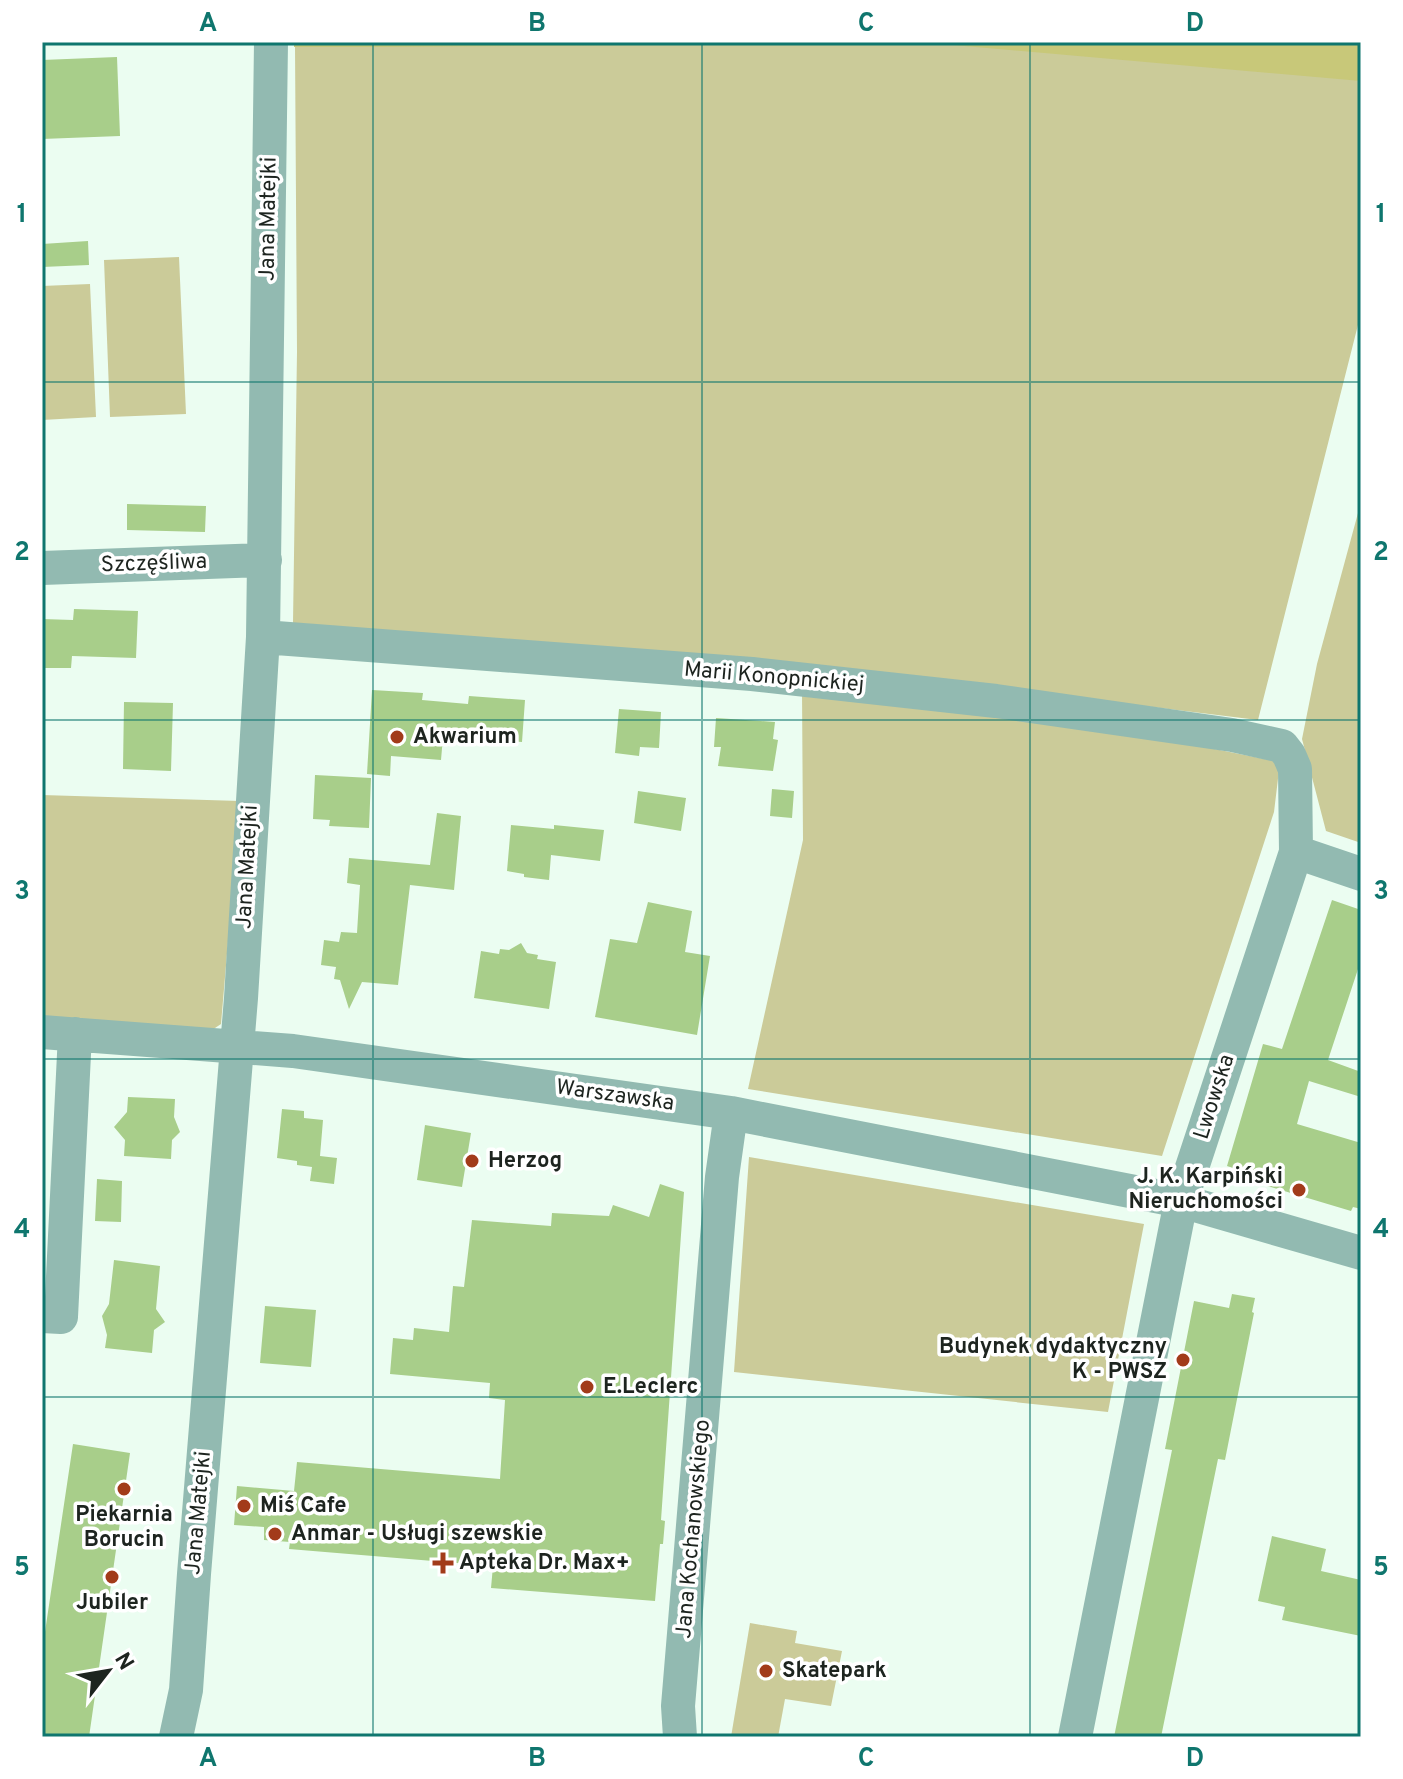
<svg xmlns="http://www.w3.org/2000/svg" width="1403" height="1779" viewBox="0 0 1403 1779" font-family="Overpass,sans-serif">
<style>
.green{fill:#cbcb99}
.forest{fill:#c8c879}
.building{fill:#a8ce8a}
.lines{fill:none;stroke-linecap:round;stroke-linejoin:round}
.minor{stroke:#92bab1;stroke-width:34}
.grid{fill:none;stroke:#0f766e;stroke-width:2;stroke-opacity:0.55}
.poi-dot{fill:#a23b1a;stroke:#fff;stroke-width:3}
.labels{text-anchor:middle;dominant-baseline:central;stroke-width:7;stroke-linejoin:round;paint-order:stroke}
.street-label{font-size:22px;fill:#1d241f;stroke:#fff}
.poi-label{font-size:22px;font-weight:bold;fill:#1d241f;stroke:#fff;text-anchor:start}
.neatline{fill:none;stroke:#0f766e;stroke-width:3}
.grid-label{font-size:26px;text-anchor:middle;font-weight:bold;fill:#0f766e}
</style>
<rect width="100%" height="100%" fill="#ebfdf1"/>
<!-- green -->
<path class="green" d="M753 42H928L1361 79V313L1258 720 777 661 293 623 297 352 295 46Z
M179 257 186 414 110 417 104 260Z
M90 284 96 417 42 420V286Z
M1361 502V843L1326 831 1302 739 1317 664Z
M802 690 1125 731 1280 762 1274 812 1162 1156 748 1089 803 840Z
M42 795 240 801 221 1024 212 1030 42 1024Z
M749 1157 1144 1224 1108 1412 734 1372Z
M750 1623 797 1631 795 1643 842 1651 831 1706 785 1699 778 1737H731Z"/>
<!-- forest -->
<path class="forest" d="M294 42H1361V81L930 43 375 47H294Z"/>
<!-- building -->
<path class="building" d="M117 57 120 136 42 139V60Z
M88 241 89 265 42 267V244Z
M127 504 206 506 205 532 127 530Z
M74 609 138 611 136 658 72 656 71 668H42V619L73 620Z
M372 690 423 693 422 700 468 704 469 696 525 700 522 742 443 737 441 760 391 756 390 776 367 774Z
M124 702 173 703 171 771 123 769Z
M619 709 661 712 659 748 640 747 639 756 615 753Z
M716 718 775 722 773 739 778 740 773 771 718 766 721 747H714Z
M315 775 371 778 369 828 329 826 330 820 313 819Z
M772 789 794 791 792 818 770 816Z
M638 791 686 798 681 831 634 823Z
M437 813 461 816 454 890 410 885 398 985 362 982 349 1009 340 980 334 979 336 967 321 965 324 940 339 942 341 932 357 933 360 885 347 883 349 858 430 865Z
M511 825 554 829V825L604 830 600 861 551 855 549 880 524 877V874L507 871Z
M1332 900 1361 910V960L1328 1060 1361 1072V1097L1309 1081 1297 1124 1361 1143V1209L1353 1207 1351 1211 1237 1177 1239 1170 1227 1166 1263 1044 1282 1049Z
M648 902 692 911 685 952 710 956 697 1035 595 1017 610 939 637 943Z
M521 943 527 953 538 955 537 959 556 962 549 1009 474 998 481 951 499 954 500 949 509 950Z
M128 1097 175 1099 174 1117 180 1132 172 1140 171 1159 124 1156 125 1140 114 1127 127 1112Z
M282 1109 304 1111V1118L323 1120 320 1156 337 1158 334 1184 310 1181 312 1167 297 1165V1161L277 1158Z
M425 1125 471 1133 462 1187 417 1180Z
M97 1179 122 1181 121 1222 95 1221Z
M660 1184 684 1192 661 1520 665 1521 663 1544H660L655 1601 491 1588 493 1566 289 1549 290 1542 264 1540V1527L234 1525 237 1486 294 1491 297 1462 500 1479 505 1400 489 1398 490 1383 390 1374 393 1338 413 1340 414 1328 449 1332 453 1286 464 1287 472 1220 551 1226 552 1213 609 1216 613 1205 649 1217Z
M114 1260 160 1266 156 1309 165 1322 154 1330 152 1353 105 1348 107 1335 102 1316 109 1304Z
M1232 1294 1255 1298 1252 1312 1254 1313 1225 1460 1218 1459 1161 1737H1114L1172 1450 1165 1449 1194 1301 1229 1308Z
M265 1306 316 1310 311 1367 260 1363Z
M73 1444 130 1453 89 1737H42V1652Z
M1272 1536 1326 1549 1321 1571 1361 1580V1636L1282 1620 1285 1607 1258 1601Z"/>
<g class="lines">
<!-- minor -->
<path class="minor" d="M42 568 265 560
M263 637 752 674 996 701 1232 735 1282 746 1289 755 1295 769 1296 852 1181 1201 1075 1737
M1296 852 1361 874
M42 1032 293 1051 731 1113 1181 1201 1361 1253
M42 1316 61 1317 75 1034
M176 1737 186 1690 194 1574 241 998 263 637 271 42
M680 1737 678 1706 722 1177 731 1113"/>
</g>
<!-- grid -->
<path class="grid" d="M373 42V1737M702 42V1737M1030 42V1737M42 382H1361M42 720H1361M42 1059H1361M42 1397H1361"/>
<!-- markers -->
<g class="poi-dot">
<circle cx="397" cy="737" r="8"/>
<circle cx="472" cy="1161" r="8"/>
<circle cx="1299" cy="1190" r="8"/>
<circle cx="1183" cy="1360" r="8"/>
<circle cx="587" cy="1387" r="8"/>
<circle cx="124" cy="1489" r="8"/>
<circle cx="244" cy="1506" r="8"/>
<circle cx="275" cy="1534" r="8"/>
<path d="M439 1551h8v8h8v8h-8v8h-8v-8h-8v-8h8z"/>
<circle cx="112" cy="1577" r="8"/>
<circle cx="766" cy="1671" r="8"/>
</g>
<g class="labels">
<!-- street labels -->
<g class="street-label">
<text transform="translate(269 219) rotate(-89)">Jana Matejki</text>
<text transform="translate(154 564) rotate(-2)">Szczęśliwa</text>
<text transform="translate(774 678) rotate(5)">Marii Konopnickiej</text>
<text transform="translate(248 867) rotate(-87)">Jana Matejki</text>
<text transform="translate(615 1096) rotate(8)">Warszawska</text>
<text transform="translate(1215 1097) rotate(-72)">Lwowska</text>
<text transform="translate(199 1513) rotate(-85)">Jana Matejki</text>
<text transform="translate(694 1529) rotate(-85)">Jana Kochanowskiego</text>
</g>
<!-- poi labels -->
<g class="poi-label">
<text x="413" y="737">Akwarium</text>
<text x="488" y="1161">Herzog</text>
<text x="1283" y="1177" text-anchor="end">J. K. Karpiński<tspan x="1283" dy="25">Nieruchomości</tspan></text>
<text x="1167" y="1347" text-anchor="end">Budynek dydaktyczny<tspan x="1167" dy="25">K - PWSZ</tspan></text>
<text x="603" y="1387">E.Leclerc</text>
<text x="260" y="1506">Miś Cafe</text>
<text x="124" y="1515" text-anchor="middle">Piekarnia<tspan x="124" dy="25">Borucin</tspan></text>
<text x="291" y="1534">Anmar - Usługi szewskie</text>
<text x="459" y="1563">Apteka Dr. Max+</text>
<text x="112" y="1603" text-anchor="middle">Jubiler</text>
<text x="782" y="1671">Skatepark</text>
</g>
</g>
<!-- border -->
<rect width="1403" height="1779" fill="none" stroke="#ffffff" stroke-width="88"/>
<!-- north arrow -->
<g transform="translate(108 1671) rotate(59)" stroke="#ffffff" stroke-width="6" paint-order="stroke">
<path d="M0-6L14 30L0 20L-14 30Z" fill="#1d241f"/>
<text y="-12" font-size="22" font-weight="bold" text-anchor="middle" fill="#1d241f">N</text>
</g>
<rect x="44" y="44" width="1315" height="1691" class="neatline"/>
<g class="grid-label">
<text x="208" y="31">A</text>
<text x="537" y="31">B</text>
<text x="866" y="31">C</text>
<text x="1195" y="31">D</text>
<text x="22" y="222">1</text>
<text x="1381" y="222">1</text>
<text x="22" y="560">2</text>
<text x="1381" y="560">2</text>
<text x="22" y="899">3</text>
<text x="1381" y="899">3</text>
<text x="22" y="1237">4</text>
<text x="1381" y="1237">4</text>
<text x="22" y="1575">5</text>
<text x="1381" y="1575">5</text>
<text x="208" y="1766">A</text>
<text x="537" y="1766">B</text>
<text x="866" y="1766">C</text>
<text x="1195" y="1766">D</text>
</g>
</svg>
